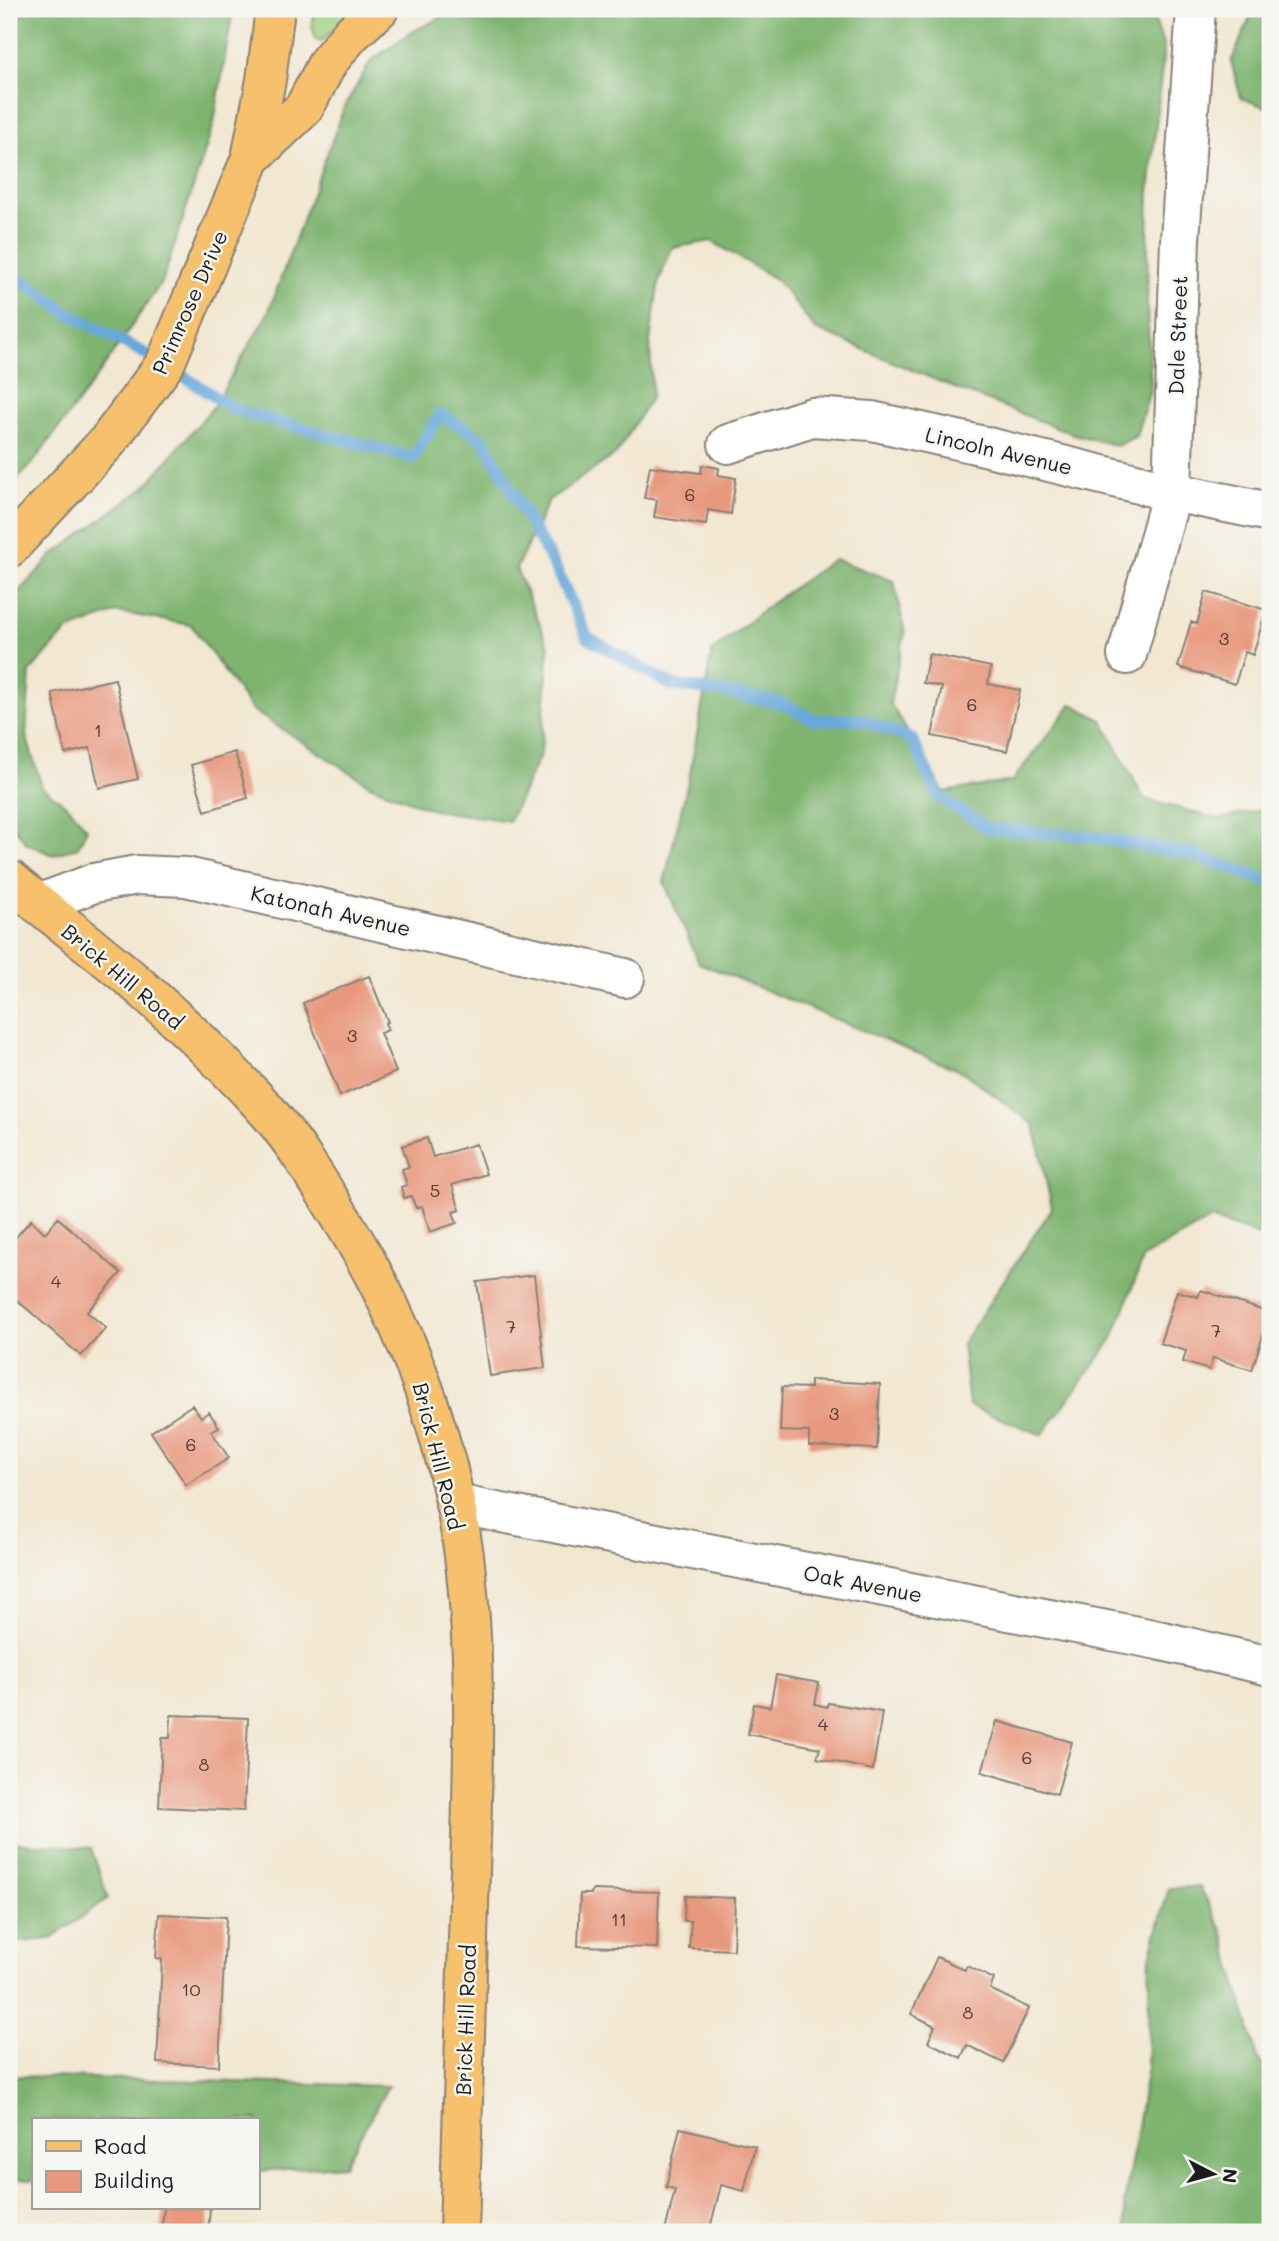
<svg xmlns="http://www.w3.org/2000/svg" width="1279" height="2241" viewBox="0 0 1279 2241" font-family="Mali,sans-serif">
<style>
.green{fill:#9ed282;stroke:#5d774f;stroke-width:2}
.forest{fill:#7eb470;stroke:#4d6846;stroke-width:2}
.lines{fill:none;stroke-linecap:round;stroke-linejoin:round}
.stream{stroke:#67a7da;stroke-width:12}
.building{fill:#e8987d}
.minor-casing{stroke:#878276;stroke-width:42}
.major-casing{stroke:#878276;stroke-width:42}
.minor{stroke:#fff;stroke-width:38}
.major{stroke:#f7c06c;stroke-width:38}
.labels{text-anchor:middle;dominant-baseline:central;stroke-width:5;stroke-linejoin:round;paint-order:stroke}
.number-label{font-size:18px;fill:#4f3b34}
.street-label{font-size:21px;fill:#1c1c1c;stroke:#f6f6f2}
</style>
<rect width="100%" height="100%" fill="#f6f6f2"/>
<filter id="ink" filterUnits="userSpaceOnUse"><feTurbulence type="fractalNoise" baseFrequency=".0143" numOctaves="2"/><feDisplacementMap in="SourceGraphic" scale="14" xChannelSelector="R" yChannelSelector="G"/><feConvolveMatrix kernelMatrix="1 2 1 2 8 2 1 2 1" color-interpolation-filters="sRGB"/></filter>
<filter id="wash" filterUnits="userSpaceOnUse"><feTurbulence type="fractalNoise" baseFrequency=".00686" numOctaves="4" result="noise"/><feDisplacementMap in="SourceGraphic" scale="28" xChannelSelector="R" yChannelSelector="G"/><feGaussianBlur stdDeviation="1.57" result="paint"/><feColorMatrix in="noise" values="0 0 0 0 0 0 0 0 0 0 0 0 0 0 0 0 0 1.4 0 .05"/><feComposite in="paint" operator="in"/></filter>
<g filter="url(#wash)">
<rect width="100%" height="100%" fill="#f2e7d1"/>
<!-- green -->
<path class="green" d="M315 9H354L321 42 315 38 312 25Z"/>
<!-- forest -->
<path class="forest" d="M9 9H233L214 123 163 280 101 371 32 464 9 488Z
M457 9H1151L1164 47 1149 193 1147 305 1151 387 1136 436 1117 446 1074 434 957 389 815 329 777 280 711 241 672 248 659 281 650 340 652 396 616 454 549 500 516 569 549 646 541 753 509 821 433 810 370 785 252 710 191 625 117 612 67 631 30 672 26 735 42 787 70 808 87 829 78 847 53 855 27 844 9 821V602L53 555 145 487 214 406 268 313 344 108 371 61 410 33Z
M1270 9V109L1241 98 1231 62 1253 11Z
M834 559 894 581 905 633 890 703 944 792 1012 781 1072 704 1102 720 1144 799 1219 819 1270 808V1239L1211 1219 1144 1257 1112 1340 1042 1435 969 1406 962 1344 1052 1208 1034 1125 963 1072 699 963 664 882 690 773 712 651 773 602Z
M9 1842 91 1848 108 1898 51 1939 9 1943Z
M1200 1887 1222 1930 1258 2060 1270 2074V2232H1127L1124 2205 1147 2067 1150 1957 1169 1888Z
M9 2076 388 2086 344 2165 257 2171V2120H33V2180L9 2179Z"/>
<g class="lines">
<!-- stream -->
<path class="stream" d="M9 270 68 313 165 364 235 410 413 458 440 414 483 439 557 571 587 637 671 685 723 692 781 703 815 720 860 719 912 739 939 797 989 829 1087 836 1195 855 1270 882"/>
</g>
<g id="blocks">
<!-- building -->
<path class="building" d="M702 465 719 468 718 475 736 478 731 514 708 510 706 525 654 517 657 500 644 498 650 466 701 473Z
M1206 592 1266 610 1253 655 1245 652 1235 684 1178 667 1191 622 1197 624Z
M929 654 991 667 988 684 1020 690 1007 751 932 736 942 687 923 683Z
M115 679 138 779 99 788 90 748 65 754 52 693Z
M235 752 248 798 205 811 191 765Z
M369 976 388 1022 385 1023 388 1030 380 1033 396 1072 340 1096 303 1003Z
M427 1138 433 1157 476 1144 486 1174 452 1185 460 1210 453 1212 457 1223 430 1232 422 1206 416 1208 411 1196 404 1198 401 1187 407 1185 402 1169 409 1167 402 1146Z
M58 1218 121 1273 87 1312 106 1328 81 1356 9 1293V1245L31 1220 45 1233Z
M534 1275 545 1368 490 1376 477 1282Z
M1201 1290 1270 1313 1252 1370 1213 1358 1209 1370 1183 1362 1186 1351 1160 1343 1177 1291 1198 1297Z
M810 1380 880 1384 877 1449 809 1446V1432L780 1431 782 1387 810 1388Z
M192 1405 201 1417 209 1412 219 1427 211 1431 229 1458 186 1485 151 1432Z
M776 1675 819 1683 815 1704 827 1707 828 1703 882 1712 873 1770 817 1758 820 1748 748 1734 754 1704 770 1707Z
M171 1715 248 1718 244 1811 159 1807 162 1738H170Z
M997 1721 1072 1742 1057 1794 982 1772Z
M592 1890 659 1892 657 1948 578 1946 580 1894H591Z
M685 1896 735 1898 733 1950 689 1948 691 1921H684Z
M159 1914 226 1917 219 2066 157 2063 162 1959 156 1958Z
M937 1957 965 1970 967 1966 994 1979 990 1989 1029 2008 1003 2063 967 2045 961 2058 928 2042 935 2026 911 2014Z
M680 2128 755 2146 744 2191 721 2185 709 2232H665L675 2189 666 2187Z
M164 2208H210L208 2232H161Z"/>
</g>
</g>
<g filter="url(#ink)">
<use href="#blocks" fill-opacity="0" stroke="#878276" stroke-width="2"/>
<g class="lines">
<defs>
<path id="minor" d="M728 444 812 417 872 421 980 445 1172 492 1270 512
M1127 655 1172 492 1180 239 1196 9
M38 904 94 883 137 875 186 877 625 978
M455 1504 1158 1640 1270 1666"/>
<path id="major" d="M251 158 304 108 328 62 351 34 379 9
M9 548 108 441 165 364 251 158 266 80 275 9
M9 879C51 916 96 948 138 985 184 1025 229 1068 269 1113 298 1147 323 1189 346 1226 414 1337 457 1463 468 1592 477 1696 472 1801 469 1905 465 2014 462 2123 459 2232"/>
</defs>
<!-- minor casing -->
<use href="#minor" class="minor-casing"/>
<!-- major casing -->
<use href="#major" class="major-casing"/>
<!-- minor -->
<use href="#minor" class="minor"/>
<!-- major -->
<use href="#major" class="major"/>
</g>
</g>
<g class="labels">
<!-- number labels -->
<g class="number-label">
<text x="690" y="494">6</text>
<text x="1224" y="638">3</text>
<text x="972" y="704">6</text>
<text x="98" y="730">1</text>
<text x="352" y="1035">3</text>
<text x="435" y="1190">5</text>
<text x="56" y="1281">4</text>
<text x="511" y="1326">7</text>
<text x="1216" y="1330">7</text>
<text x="834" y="1413">3</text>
<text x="191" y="1444">6</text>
<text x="823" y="1724">4</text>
<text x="1027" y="1757">6</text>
<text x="204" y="1764">8</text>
<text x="619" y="1919">11</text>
<text x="191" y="1989">10</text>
<text x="968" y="2012">8</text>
</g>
<!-- street labels -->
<g class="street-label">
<text transform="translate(189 302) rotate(-66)">Primrose Drive</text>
<text transform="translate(1177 335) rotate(-88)">Dale Street</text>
<text transform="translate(999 450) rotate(13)">Lincoln Avenue</text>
<text transform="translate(331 910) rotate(13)">Katonah Avenue</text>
<text transform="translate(123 976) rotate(40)">Brick Hill Road</text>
<text transform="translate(439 1456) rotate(76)">Brick Hill Road</text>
<text transform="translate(863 1583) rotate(11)">Oak Avenue</text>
<text transform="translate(465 2020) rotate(-88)">Brick Hill Road</text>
</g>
</g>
<!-- margin -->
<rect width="1279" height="2241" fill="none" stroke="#f6f6f2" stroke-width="35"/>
<!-- legend -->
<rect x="32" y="2118" width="228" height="91" fill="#f6f6f2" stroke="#9f9f9c" stroke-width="2"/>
<rect x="46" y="2141" width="35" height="10" fill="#f7c06c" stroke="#9f9f9c" stroke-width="2"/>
<text x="94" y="2154" font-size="21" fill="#1c1c1c">Road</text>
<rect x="46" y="2171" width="35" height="21" fill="#e8987d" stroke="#9f9f9c" stroke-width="2"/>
<text x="94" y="2188" font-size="21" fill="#1c1c1c">Building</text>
<!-- north arrow -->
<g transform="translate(1213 2174) rotate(96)" stroke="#f6f6f2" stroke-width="5" paint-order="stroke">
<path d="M0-5L12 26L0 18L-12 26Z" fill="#1c1c1c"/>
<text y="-10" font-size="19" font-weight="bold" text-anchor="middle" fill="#1c1c1c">N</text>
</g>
</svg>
